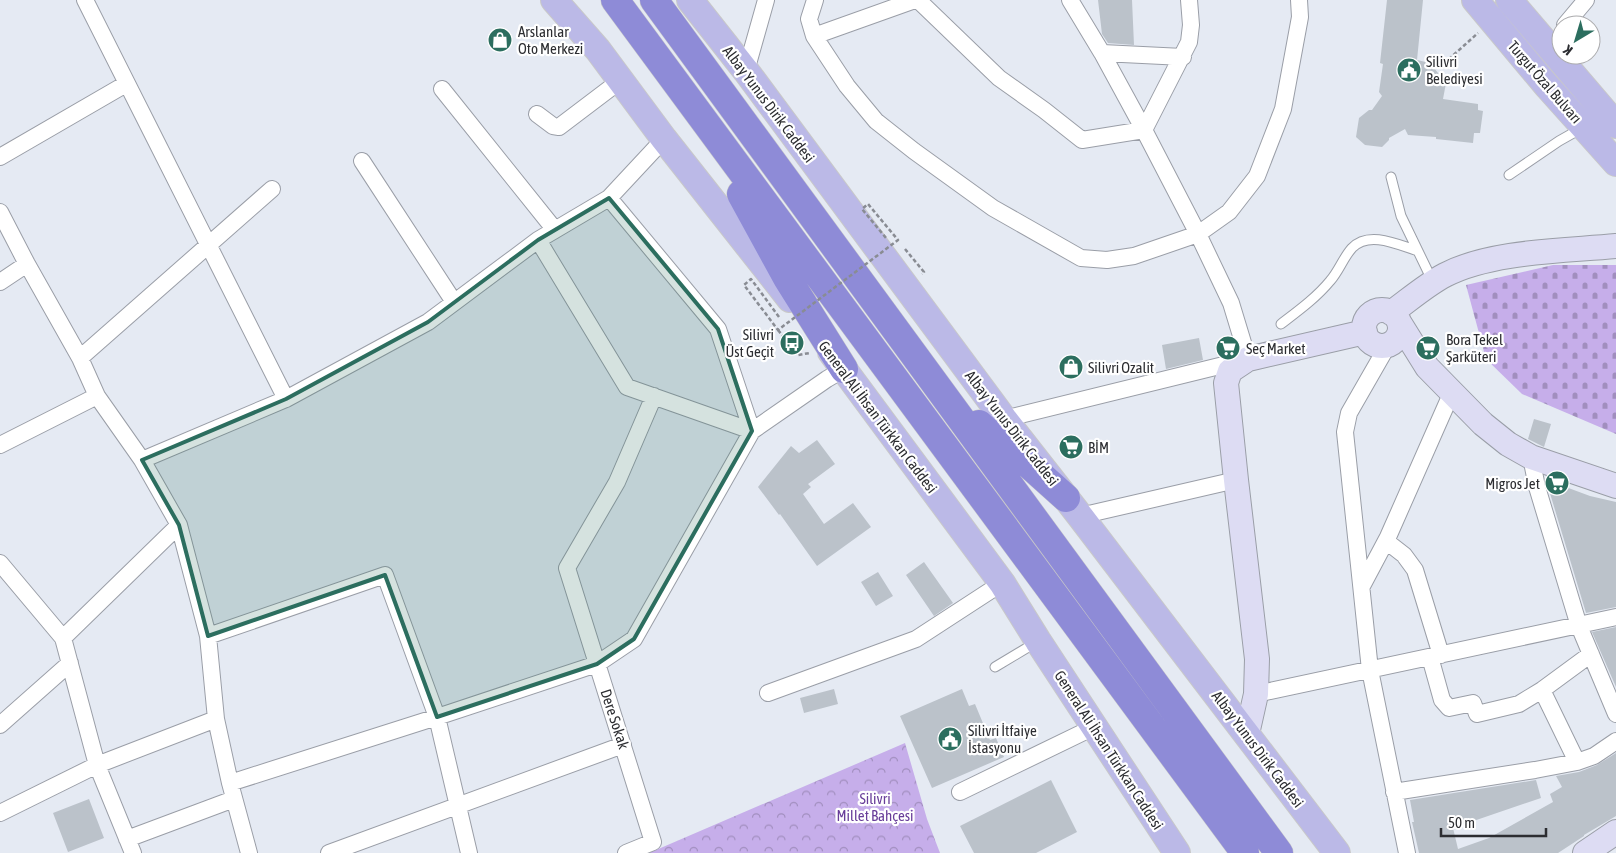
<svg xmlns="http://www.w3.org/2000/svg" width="1616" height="853" viewBox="0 0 1616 853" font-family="'Asap Condensed',sans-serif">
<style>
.cemetery{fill:url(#cemetery-stones)}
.park{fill:url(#park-crowns)}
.building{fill:#bbc2ca}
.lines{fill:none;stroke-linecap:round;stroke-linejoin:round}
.lane-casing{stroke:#9a9ea7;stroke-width:11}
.street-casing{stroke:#9a9ea7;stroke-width:18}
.secondary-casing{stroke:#9a9ea7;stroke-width:26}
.primary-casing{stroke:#c8c8c9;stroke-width:28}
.highway-casing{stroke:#c8c8c9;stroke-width:29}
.path{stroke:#898c93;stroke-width:2.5;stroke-dasharray:4 2.5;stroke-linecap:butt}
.lane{stroke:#fff;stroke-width:9}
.street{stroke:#fff;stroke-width:16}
.secondary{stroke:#dddcf3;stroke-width:24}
.primary{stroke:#bbb9e7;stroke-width:26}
.highway{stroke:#8e8bd7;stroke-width:28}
.path-bridge{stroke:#898c93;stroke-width:2.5;stroke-dasharray:4 2.5;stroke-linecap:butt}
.marked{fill:#2c6e5f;fill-opacity:0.2;stroke:#2c6e5f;stroke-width:4;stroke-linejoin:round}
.labels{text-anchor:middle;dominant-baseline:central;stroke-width:4.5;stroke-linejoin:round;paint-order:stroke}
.poi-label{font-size:15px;fill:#2c2d31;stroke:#fff;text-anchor:start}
.street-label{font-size:15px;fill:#2c2d31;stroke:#fff}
.park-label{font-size:15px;fill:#683d99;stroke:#fff}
</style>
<defs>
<pattern id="cemetery-stones" width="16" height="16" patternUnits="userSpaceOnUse" patternTransform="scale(1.25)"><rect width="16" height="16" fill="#c6aeea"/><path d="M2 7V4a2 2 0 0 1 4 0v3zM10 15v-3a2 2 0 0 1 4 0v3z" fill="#a18ebe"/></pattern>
<pattern id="park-crowns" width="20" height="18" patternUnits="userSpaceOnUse" patternTransform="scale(1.25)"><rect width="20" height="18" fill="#c6aeea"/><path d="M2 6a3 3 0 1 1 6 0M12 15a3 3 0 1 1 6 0" fill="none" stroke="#a18ebe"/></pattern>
</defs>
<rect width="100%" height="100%" fill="#e5eaf3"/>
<!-- cemetery -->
<path class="cemetery" d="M1553 265H1616V434L1522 394 1486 359 1466 285Z"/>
<!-- park -->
<path class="park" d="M905 743 927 819 940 853H649Z"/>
<!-- building -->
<path class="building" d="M1098 0H1132L1134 45 1108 43 1102 34Z
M1387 0H1423L1417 60 1430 63 1446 83 1443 99 1478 104V110L1483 111 1480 133H1474L1473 143 1436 139V137L1408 135 1405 129 1389 138V140L1382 147 1365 145 1356 137 1359 118 1369 110H1372L1382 96 1379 92 1383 64 1380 63Z
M1199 338 1203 360 1166 369 1162 345Z
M1534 419 1551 424 1544 447 1528 439Z
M817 440 835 464 808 484 811 487 803 494 824 524 853 503 871 527 817 566 780 514 779 515 758 487 791 446 799 453Z
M1555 483 1590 496 1616 502V607L1586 613 1549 490Z
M924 562 953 603 934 616 906 575Z
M878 572 893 596 876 606 861 582Z
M1616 627V687L1592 632Z
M834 689 838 704 804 713 800 698Z
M962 689 969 706 975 704 990 740 996 738 1004 757 932 788 900 716Z
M1616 753V816L1584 835V836L1558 853H1419L1412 822H1414L1410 800 1536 780 1541 798 1453 828 1458 849 1489 838 1553 802 1550 794 1562 787 1556 776 1579 772 1597 765Z
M1051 780 1077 832 1036 853H974L960 826Z
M89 799 104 838 68 852 53 813Z"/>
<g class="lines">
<defs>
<path id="lane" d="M1509 175 1559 141 1582 128
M1391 177 1401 216 1432 280
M1281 324C1298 311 1316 298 1330 281 1339 271 1343 258 1352 248 1369 230 1399 245 1418 251
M995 667 1035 643"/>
<path id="street" d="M85 0 286 399
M815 0 809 19 814 36 847 86 876 121 914 151 993 208 1081 258 1107 260 1134 256 1198 234 1229 212 1257 176 1283 109 1300 17 1299 0
M918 0 999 78 1044 110 1082 140 1144 130 1189 42 1191 25 1189 0
M1565 25 1586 0
M814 36 915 0
M1102 53 1183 57
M746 71 766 0
M442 89 555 230
M537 114 553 126 559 127 621 80
M0 157 126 84
M362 161 454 302
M609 198 718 329 752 431
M0 212 27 264 80 358 97 396 142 460 179 525 208 636 216 719 230 783 249 853
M538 240 627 387 752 431
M0 282 27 264
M1388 345 1349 413 1345 432 1370 670 1407 853
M80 358 272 189
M1004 419 1248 359 1231 303 1198 234 1144 130 1102 53 1070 0
M0 445 97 396
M1531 457 1537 487 1579 626 1616 714
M142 460 286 399 428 322 538 240 609 198 664 139
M1080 516 1236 480
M1386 541 1404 555 1415 570 1441 655
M0 563 63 638 97 765 133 853
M1362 586 1388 537 1452 392
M208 636 385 575 437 717 469 853
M63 638 179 525
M1430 657 1442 700 1449 708 1473 703 1477 714 1519 704 1542 690 1591 654
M1542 690 1577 762
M768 693 916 639 1002 583
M1256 694 1616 617
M0 725 70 663
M230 783 437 717 597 664 634 639 752 431 827 379 844 369
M960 792 1094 727
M1394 792 1535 770 1577 762 1594 756 1616 741
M0 813 97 765 216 719
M127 839 234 799
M329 853 623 745
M626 853 653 842 567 568 617 482 654 396"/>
<path id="secondary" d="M1364 328a18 18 0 1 1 36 0a18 18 0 1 1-36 0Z
M1391 313C1409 300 1426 285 1445 275 1491 251 1564 251 1616 246
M1399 322 1427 367 1483 424 1508 444 1531 457 1616 486
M1247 734 1256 694 1257 659 1236 480 1226 383 1230 371 1248 359 1365 332
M1585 853 1616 832"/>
<path id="primary" d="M554 0 598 50 664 139 790 299
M690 0 746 71 1004 419 1080 516 1337 853
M1475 0 1547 86 1616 163
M1509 0 1616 125
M831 352 1002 583 1038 641 1177 853"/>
<path id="highway" d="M615 0 1245 853
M654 0 1279 853
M741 194 787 278 844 369
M979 424 1000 443 1027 463 1066 498"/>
</defs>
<!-- lane casing -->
<use href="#lane" class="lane-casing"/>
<!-- street casing -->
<use href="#street" class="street-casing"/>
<!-- secondary casing -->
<use href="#secondary" class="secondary-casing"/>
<!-- primary casing -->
<use href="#primary" class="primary-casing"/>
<!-- highway casing -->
<use href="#highway" class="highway-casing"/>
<!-- path -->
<path class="path" d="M1439 68 1478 33
M905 249 924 272 922 274
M778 330 798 355 810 353"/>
<!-- lane -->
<use href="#lane" class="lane"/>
<!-- street -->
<use href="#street" class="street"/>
<!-- secondary -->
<use href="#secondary" class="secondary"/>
<!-- primary -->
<use href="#primary" class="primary"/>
<!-- highway -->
<use href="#highway" class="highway"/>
<!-- path-bridge -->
<path class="path-bridge" d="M779 317 751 279 744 285 778 330 898 240 868 204 862 209 886 238"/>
</g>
<!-- marked area -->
<path class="marked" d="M609 198 718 329 752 431 634 639 597 664 437 717 385 575 208 636 179 525 142 460 286 399 428 322 538 240Z"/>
<!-- icons -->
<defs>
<symbol id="shop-disc" viewBox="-11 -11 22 22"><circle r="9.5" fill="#2c6e5f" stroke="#fff"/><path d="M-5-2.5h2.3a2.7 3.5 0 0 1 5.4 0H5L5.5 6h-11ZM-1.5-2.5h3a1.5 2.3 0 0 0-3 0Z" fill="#fff"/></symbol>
<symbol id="civic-disc" viewBox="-11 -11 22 22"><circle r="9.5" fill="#2c6e5f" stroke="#fff"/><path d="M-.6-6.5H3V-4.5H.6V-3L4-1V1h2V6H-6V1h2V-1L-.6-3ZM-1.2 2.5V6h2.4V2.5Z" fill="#fff"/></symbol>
<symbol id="bus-disc" viewBox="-11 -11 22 22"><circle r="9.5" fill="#2c6e5f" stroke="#fff"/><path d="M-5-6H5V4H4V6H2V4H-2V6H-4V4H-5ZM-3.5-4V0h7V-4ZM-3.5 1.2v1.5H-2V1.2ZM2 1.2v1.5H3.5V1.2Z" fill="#fff"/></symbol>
<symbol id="supermarket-disc" viewBox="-11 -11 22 22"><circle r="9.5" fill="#2c6e5f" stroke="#fff"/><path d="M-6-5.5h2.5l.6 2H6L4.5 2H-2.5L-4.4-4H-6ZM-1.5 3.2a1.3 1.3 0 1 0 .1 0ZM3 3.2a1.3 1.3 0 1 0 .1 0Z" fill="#fff"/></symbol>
</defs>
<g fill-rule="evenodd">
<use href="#shop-disc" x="486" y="26" width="28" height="28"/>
<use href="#civic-disc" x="1395" y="56" width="28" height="28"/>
<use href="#bus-disc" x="778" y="329" width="28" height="28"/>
<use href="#supermarket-disc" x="1214" y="334" width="28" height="28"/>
<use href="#supermarket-disc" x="1414" y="334" width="28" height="28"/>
<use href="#shop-disc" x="1057" y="353" width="28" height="28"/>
<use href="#supermarket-disc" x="1057" y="433" width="28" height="28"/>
<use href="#supermarket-disc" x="1543" y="469" width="28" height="28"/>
<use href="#civic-disc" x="936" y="725" width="28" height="28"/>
</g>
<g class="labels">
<!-- poi labels -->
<g class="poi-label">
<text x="518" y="31">Arslanlar<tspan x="518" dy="17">Oto Merkezi</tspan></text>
<text x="1426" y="61">Silivri<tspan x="1426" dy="17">Belediyesi</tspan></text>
<text x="774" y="334" text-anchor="end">Silivri<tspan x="774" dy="17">Üst Geçit</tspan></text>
<text x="1446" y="339">Bora Tekel<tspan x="1446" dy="17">Şarküteri</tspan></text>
<text x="1246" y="348">Seç Market</text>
<text x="1088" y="367">Silivri Ozalit</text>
<text x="1088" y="447">BİM</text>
<text x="1540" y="483" text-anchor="end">Migros Jet</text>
<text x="968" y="730">Silivri İtfaiye<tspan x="968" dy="17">İstasyonu</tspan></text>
</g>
<!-- street labels -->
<g class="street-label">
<text transform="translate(1545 82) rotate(49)">Turgut Özal Bulvarı</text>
<text transform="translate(769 104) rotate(53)">Albay Yunus Dirik Caddesi</text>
<text transform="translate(878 417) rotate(53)">General Ali İhsan Türkkan Caddesi</text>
<text transform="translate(1012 428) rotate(52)">Albay Yunus Dirik Caddesi</text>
<text transform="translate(615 719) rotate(72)">Dere Sokak</text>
<text transform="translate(1258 749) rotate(53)">Albay Yunus Dirik Caddesi</text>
<text transform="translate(1109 750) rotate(57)">General Ali İhsan Türkkan Caddesi</text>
</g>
<!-- park labels -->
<g class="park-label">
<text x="875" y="798">Silivri<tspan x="875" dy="17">Millet Bahçesi</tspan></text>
</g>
</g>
<!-- north arrow -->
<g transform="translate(1576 40) rotate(218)"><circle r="24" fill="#ffffff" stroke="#ababad"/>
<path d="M0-4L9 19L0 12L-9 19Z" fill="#2c6e5f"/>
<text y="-8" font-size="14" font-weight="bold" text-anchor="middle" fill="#2c2d31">K</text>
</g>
<!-- scale -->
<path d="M1441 828v8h105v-8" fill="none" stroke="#2c2d31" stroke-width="2.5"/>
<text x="1448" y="828" font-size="15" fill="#2c2d31" stroke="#ffffff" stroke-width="4" paint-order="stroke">50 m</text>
</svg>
